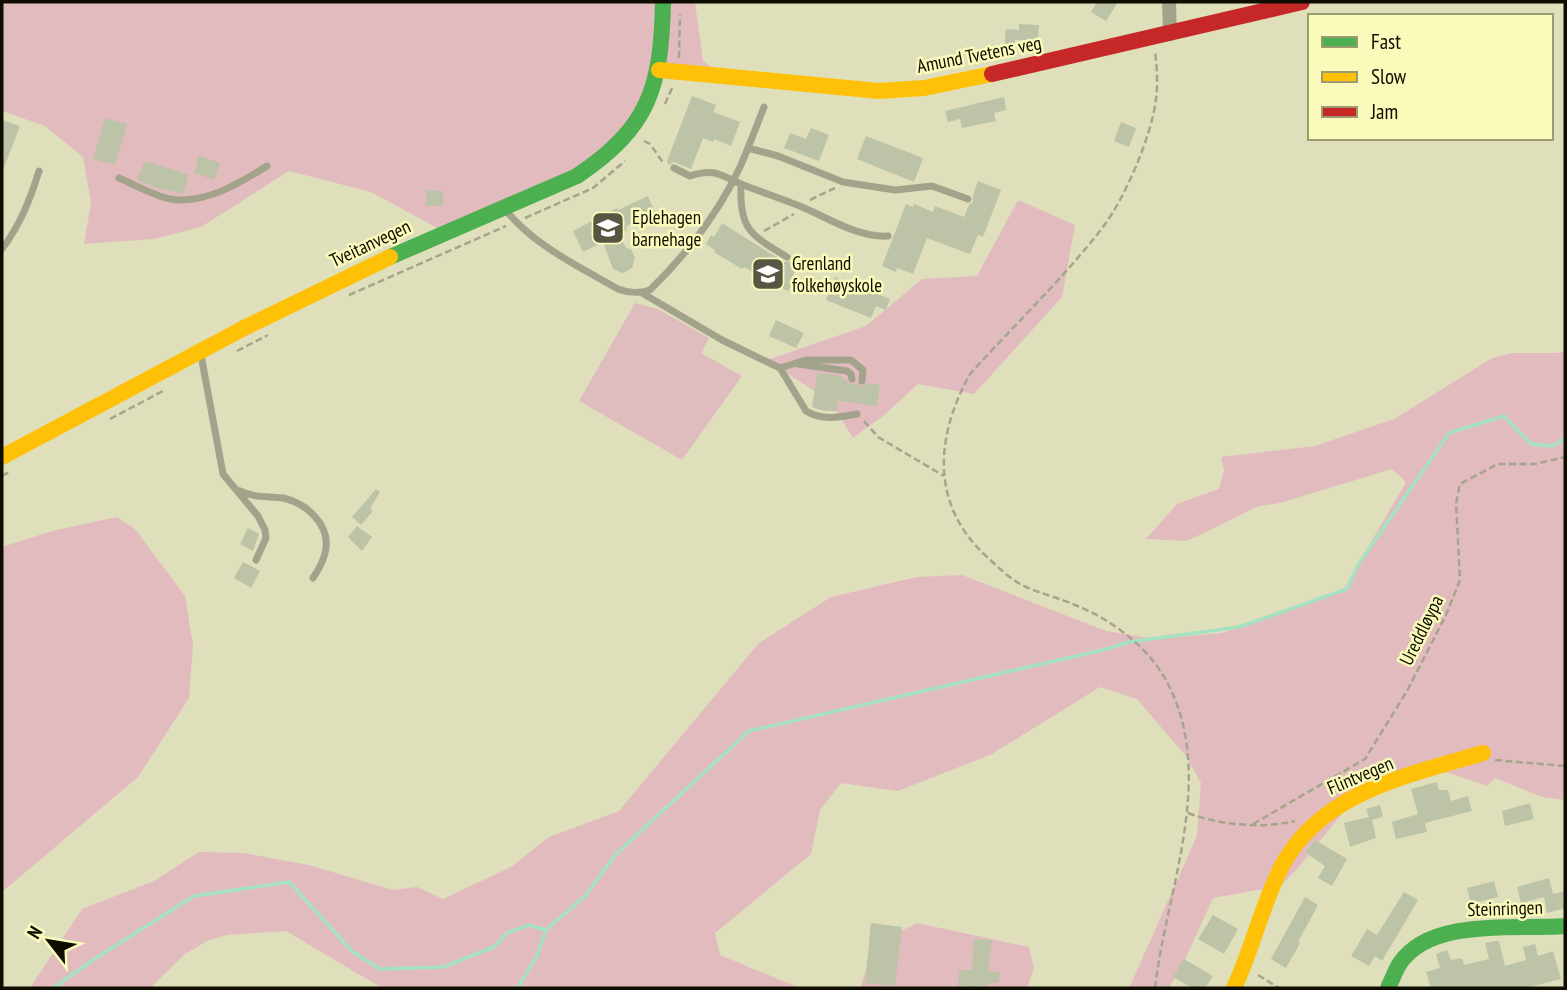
<svg xmlns="http://www.w3.org/2000/svg" width="1567" height="990" viewBox="0 0 1567 990" font-family="'PT Sans Narrow',sans-serif">
<style>
.green{fill:#dfbcbe}
.forest{fill:#e2bbbf}
.lines{fill:none;stroke-linecap:round;stroke-linejoin:round}
.stream{stroke:#a6e2c1;stroke-width:3.5}
.building{fill:#bdc3a7}
.path{stroke:#a5a58e;stroke-width:2.5;stroke-dasharray:7 3.5;stroke-linecap:butt}
.lane{stroke:#a3a38c;stroke-width:7}
.street{stroke:#a3a38c;stroke-width:14}
.fast{stroke:#4caf50;stroke-width:16}
.slow{stroke:#ffc107;stroke-width:16}
.jam{stroke:#c62828;stroke-width:16}
.labels{text-anchor:middle;dominant-baseline:central;stroke-width:5;stroke-linejoin:round;paint-order:stroke}
.street-label{font-size:19px;fill:#0e0d00;stroke:#fafabb}
.poi-label{font-size:19px;fill:#0e0d00;stroke:#fafabb;text-anchor:start}
</style>
<rect width="100%" height="100%" fill="#dfdfbc"/>
<!-- green -->
<path class="green" d="M635 303 658 309 709 338 701 353 742 376 682 460 579 401Z"/>
<!-- forest -->
<path class="forest" d="M2 2H695L703 61 725 76 658 66 638 117 587 169 443 231 371 192 289 171 201 227 154 239 84 244 91 203 83 157 45 126 2 111Z
M1018 200 1075 225 1062 297 974 394 918 384 883 416 853 438 831 402 767 360 866 326 922 279 977 276Z
M1565 351V800L1542 797 1495 778 1487 786 1446 772 1358 794 1296 870 1270 896 1262 889 1213 898 1183 964 1169 988H1129L1197 836 1201 783 1185 755 1137 699 1100 687 992 754 898 791 841 783 820 810 811 854 715 933 720 955 800 988H382L286 931 227 935 209 940 185 954 150 988H30L82 909 154 881 199 852 243 853 309 865 393 890 417 887 443 899 511 867 549 837 619 811 759 643 831 597 917 577 962 575 1106 631 1156 639 1222 633 1342 592 1406 482 1392 469 1280 503 1259 506 1187 541 1146 539 1177 504 1219 489 1224 470 1221 457 1315 446 1394 419 1492 358 1513 353H1557Z
M117 517 135 529 185 596 193 645 189 698 138 777 2 892V547L52 531Z
M917 923 1029 947 1034 968 1027 988H860L875 944Z"/>
<g class="lines">
<!-- stream -->
<path class="stream" d="M53 988 96 958 194 896 289 882 353 952 380 969 443 967 494 947 507 933 529 925 546 930
M517 988 536 958 546 930 585 896 615 855 749 731 1107 649 1129 642 1239 627 1347 589 1358 565 1449 433 1504 416 1531 444 1553 446 1565 438"/>
</g>
<!-- building -->
<path class="building" d="M1097 2H1118L1106 21 1091 12Z
M1019 24 1039 25 1038 41 1015 40V49H1004L1006 29 1019 30Z
M692 96 716 105 713 112 740 122 731 146 714 139 713 142 703 138 691 169 674 162 669 165 667 161Z
M1004 97 1006 110 994 113 996 121 962 128 960 119 948 122 945 111Z
M105 118 127 124 115 165 93 159Z
M2 120 20 126 3 170H2Z
M1121 122 1136 128 1129 147 1114 141Z
M811 128 829 135 819 161 784 148 790 133 806 139Z
M866 136 923 158 914 182 857 159Z
M199 156 220 163 214 180 194 173Z
M145 161 189 175 183 194 166 189 165 191 137 180Z
M978 181 1001 190 983 237 978 235 970 254 927 238 913 274 897 268 896 272 882 266 906 204 913 207 914 204 933 212 935 206 964 217 969 205 973 202V195Z
M426 190 443 191V206H426Z
M648 196 655 212 636 220 626 227 627 230 619 234 626 248 631 249 635 258 632 268 623 273 613 269 603 242 583 252 573 231 617 208 618 210Z
M722 223 784 262 791 261 799 266 790 280 793 282 788 291 744 267 742 269 714 252 715 250 706 244 711 235 714 237Z
M835 277 890 299 886 310 876 306 871 318 826 300Z
M776 320 804 333 796 348 769 336Z
M817 373 842 376V379H846L849 384 856 383 861 387 868 383 880 385 877 406 838 401 837 411H825L812 407Z
M376 489 380 492 370 509 373 511 361 525 352 517Z
M357 526 372 537 362 551 348 537Z
M248 528 259 534 253 551 240 544Z
M243 562 260 571 251 588 234 578Z
M1437 782 1439 790H1448L1451 801 1468 796 1472 811 1425 823 1427 832 1396 839 1392 822 1418 814 1411 789Z
M1530 803 1534 819 1505 826 1502 811Z
M1380 805 1383 817 1372 820 1376 838 1350 847 1344 823 1369 817 1366 809Z
M1315 840 1347 859 1332 886 1318 878 1325 866 1305 852Z
M1549 878 1553 894 1565 891V908L1547 913 1544 897 1521 903 1517 887Z
M1494 881 1498 897 1471 904 1467 888Z
M1404 892 1418 900 1382 961 1375 956 1369 966 1351 956 1367 929 1377 935Z
M1305 897 1318 905 1298 942 1300 943 1286 968 1271 959Z
M1213 915 1238 929 1224 954 1198 939Z
M871 923 902 927 895 986 865 983Z
M974 939 992 940 988 971 1000 972 999 983H990L988 987 978 986V988L958 986 959 970H972Z
M1495 941H1499L1505 966 1526 960 1523 947 1535 944 1538 956 1553 951 1561 979 1526 988H1431L1426 972 1440 968 1436 954 1447 950 1451 960 1462 958 1464 965 1489 959 1485 943Z
M1184 959 1213 976 1205 988H1192L1173 977Z"/>
<g class="lines">
<!-- path -->
<path class="path" d="M679 58 680 15
M665 104 672 88
M644 141 650 144 664 164
M810 200 835 188
M525 218 593 188 625 161
M764 231 794 214
M349 295 506 226
M237 351 268 335
M110 419 163 391
M864 421 878 437 944 476
M2 476 11 471
M1495 760 1565 766
M1188 813C1220 825 1262 829 1295 821
M1253 824 1365 759 1407 691 1446 615 1460 580 1456 503 1460 484 1498 464H1535L1565 457
M1258 975 1279 988
M1155 988C1166 891 1216 780 1169 686 1151 649 1113 620 1075 605 1057 597 1037 593 1020 584 1008 577 998 567 987 557 930 505 935 437 970 374 1014 325 1063 279 1103 227 1125 198 1152 135 1156 99 1158 84 1157 67 1155 51"/>
<!-- lane -->
<path class="lane" d="M748 148 764 107
M674 168 690 176C717 167 722 177 746 186 764 193 783 199 802 207 828 218 859 238 888 236
M119 178C135 185 152 195 170 199 204 205 240 183 267 166
M741 184C739 230 751 235 787 257
M504 208C533 245 578 266 618 289 629 293 638 294 650 290 690 251 728 201 748 148L778 156 843 182 895 190 932 186 968 199
M2 249C20 225 30 200 39 171
M642 293 722 340 780 368 806 411C822 421 840 417 857 414
M201 355 223 474 258 516 265 530 266 538 256 560
M798 364 847 371 851 374 852 379
M780 368 806 360H851L863 370 862 381
M240 491C254 498 268 496 283 498 306 503 329 524 326 548 325 559 319 569 313 578"/>
<!-- street -->
<path class="street" d="M1169 2 1170 34"/>
<!-- fast -->
<path class="fast" d="M390 257 577 176C650 127 661 87 663 2
M1388 988C1392 980 1395 971 1400 963 1432 917 1516 930 1565 926"/>
<!-- slow -->
<path class="slow" d="M659 70 879 91 924 88 992 74
M2 457 244 328 390 257
M1234 988C1253 948 1262 903 1283 864 1323 791 1410 775 1483 753"/>
<!-- jam -->
<path class="jam" d="M992 74 1302 2"/>
</g>
<!-- icons -->
<defs>
<symbol id="school-square" viewBox="-11 -11 22 22"><rect x="-9" y="-9" width="18" height="18" rx="4" fill="#575642" stroke="#fafabb"/><path d="M0-5L7-2L0 1L-7-2ZM-4 1L0 2.5L4 1V4Q0 6-4 4Z" fill="#fff"/></symbol>
</defs>
<g fill-rule="evenodd">
<use href="#school-square" x="589" y="209" width="38" height="38"/>
<use href="#school-square" x="749" y="255" width="38" height="38"/>
</g>
<g class="labels">
<!-- street labels -->
<g class="street-label">
<text transform="translate(979 54) rotate(-11)">Amund Tvetens veg</text>
<text transform="translate(370 243) rotate(-25)">Tveitanvegen</text>
<text transform="translate(1421 630) rotate(-64)">Ureddløypa</text>
<text transform="translate(1360 775) rotate(-23)">Flintvegen</text>
<text transform="translate(1505 908) rotate(-2)">Steinringen</text>
</g>
<!-- poi labels -->
<g class="poi-label">
<text x="632" y="217">Eplehagen<tspan x="632" dy="22">barnehage</tspan></text>
<text x="792" y="263">Grenland<tspan x="792" dy="22">folkehøyskole</tspan></text>
</g>
</g>
<!-- border -->
<rect width="1567" height="990" fill="none" stroke="#0e0d00" stroke-width="7"/>
<!-- legend -->
<rect x="1308" y="14" width="245" height="126" fill="#fafabb" stroke="#9c9b70" stroke-width="2"/>
<rect x="1322" y="37" width="35" height="10" fill="#4caf50" stroke="#9c9b70" stroke-width="2"/>
<text x="1371" y="49" font-size="21" fill="#0e0d00">Fast</text>
<rect x="1322" y="72" width="35" height="10" fill="#ffc107" stroke="#9c9b70" stroke-width="2"/>
<text x="1371" y="84" font-size="21" fill="#0e0d00">Slow</text>
<rect x="1322" y="107" width="35" height="10" fill="#c62828" stroke="#9c9b70" stroke-width="2"/>
<text x="1371" y="119" font-size="21" fill="#0e0d00">Jam</text>
<!-- north arrow -->
<g transform="translate(49 941) rotate(301)" stroke="#fafabb" stroke-width="5" paint-order="stroke">
<path d="M0-5L12 26L0 18L-12 26Z" fill="#0e0d00"/>
<text y="-10" font-size="19" font-weight="bold" text-anchor="middle" fill="#0e0d00">N</text>
</g>
</svg>
